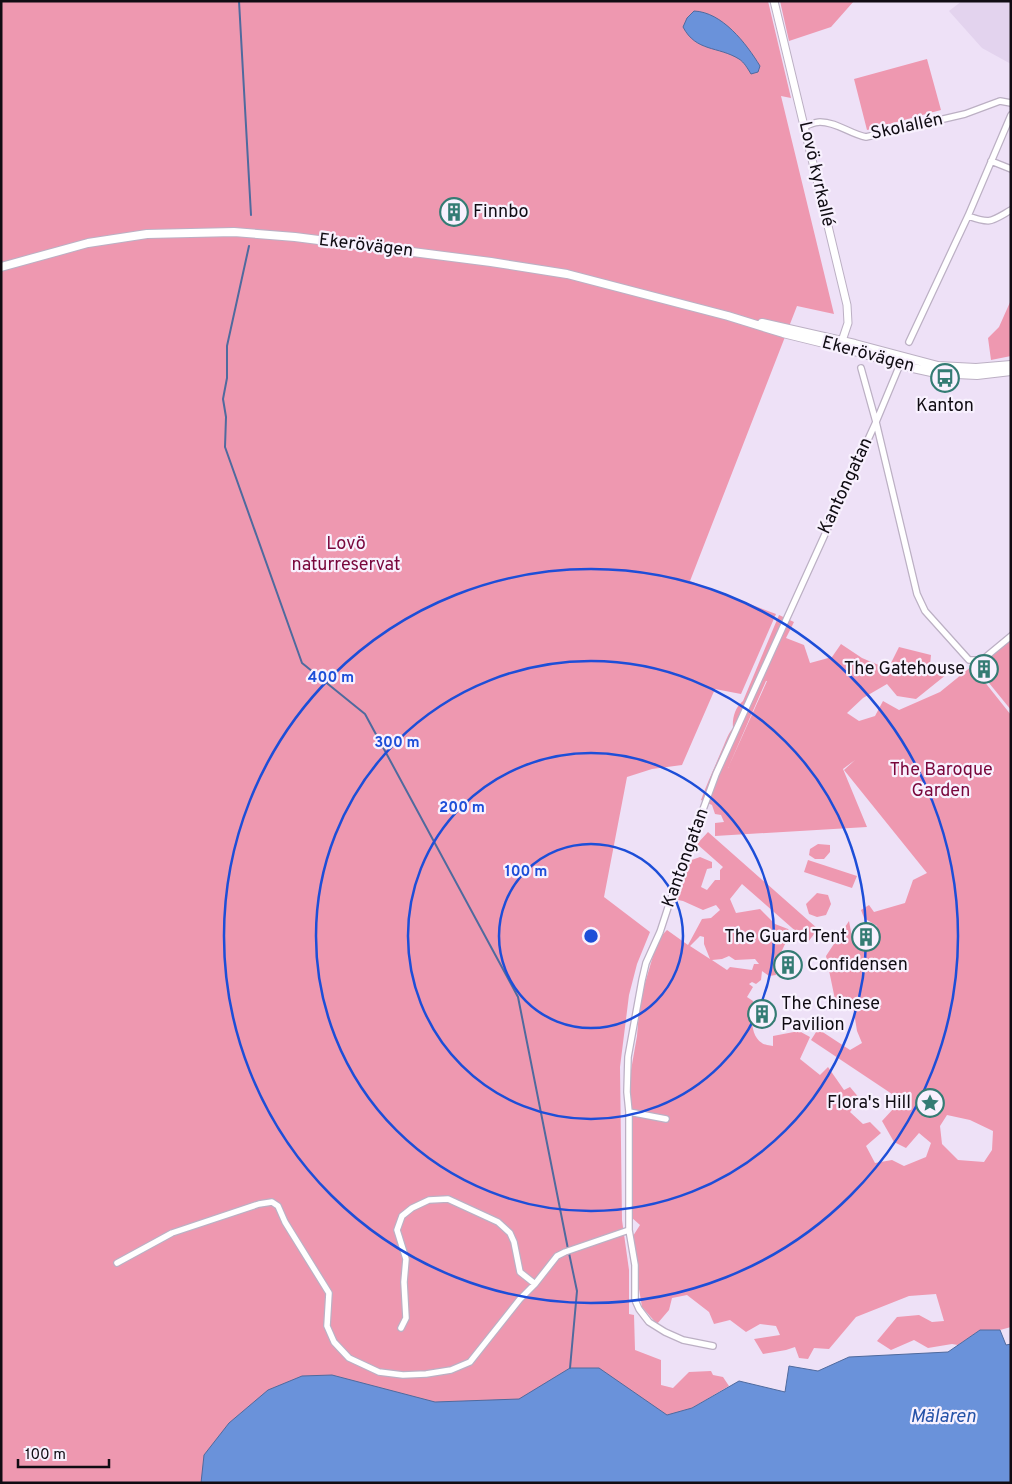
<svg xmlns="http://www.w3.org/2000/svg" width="1012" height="1484" viewBox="0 0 1012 1484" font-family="Overpass,sans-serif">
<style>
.built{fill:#e3d3ee}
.green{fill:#ee98b0;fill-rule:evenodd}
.water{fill:#6a92da;stroke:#4f6a9e}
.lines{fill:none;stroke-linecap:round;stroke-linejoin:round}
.stream{stroke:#4f6a9e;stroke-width:2}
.minor-casing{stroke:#bcb0c4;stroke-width:8}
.tertiary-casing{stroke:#bcb0c4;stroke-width:9}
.secondary-casing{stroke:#bcb0c4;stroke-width:10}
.minor{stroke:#fff;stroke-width:5.5}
.tertiary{stroke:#fff;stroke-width:7}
.secondary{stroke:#fff;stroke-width:8}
.ring{fill:none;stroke:#1d4ed8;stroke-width:2.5}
.labels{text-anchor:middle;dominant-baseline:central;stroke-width:4.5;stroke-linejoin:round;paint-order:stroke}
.street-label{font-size:18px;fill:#100c13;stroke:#f8f1fe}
.poi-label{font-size:18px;fill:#100c13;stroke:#f8f1fe;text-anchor:start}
.park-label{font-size:18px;fill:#79073c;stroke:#f8f1fe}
.water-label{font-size:19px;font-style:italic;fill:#2552a8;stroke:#f8f1fe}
.centre{fill:#1d4ed8;stroke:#f8f1fe;stroke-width:2.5}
.ring-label{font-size:15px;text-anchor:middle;font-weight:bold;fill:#1d4ed8;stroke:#f8f1fe;stroke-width:4.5;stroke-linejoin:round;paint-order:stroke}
</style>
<rect width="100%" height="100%" fill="#eee1f7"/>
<!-- built -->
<path class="built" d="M962 1H1011V64L982 48 949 11Z"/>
<!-- green -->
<path class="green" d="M1 1H768L791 98 781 96 834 314 797 306 690 581 776 614 741 694 715 689 682 765 652 769 627 777 604 897 650 932 637 964 629 995 620 1067 622 1220 629 1270V1314L634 1315 635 1350 661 1360V1385L673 1388 689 1372 711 1371 713 1375 723 1377 729 1386 692 1408 667 1416 630 1390 637 1416 1011 1483H1Z
M780 1H854L831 27 789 41Z
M927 59 941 110 867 130 854 79Z
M1011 300V356L991 360 988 338 999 327Z
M779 615 794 622 786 638 804 645 810 663 832 657 841 644 862 658 888 669 899 647 931 655 929 675 952 670 916 699 897 696 887 684 863 698 847 713 859 721 875 716 883 701 899 710 940 692 972 666 1011 715V1327L1000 1330H980L958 1345 952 1344 928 1348 914 1340 891 1350 877 1341 897 1317 919 1315 932 1322 944 1321 936 1294 909 1296 856 1317 829 1349 814 1348 808 1359 799 1358 795 1347 786 1350 763 1354 754 1339 780 1335 776 1326 760 1324 746 1332 730 1320 714 1324 709 1312 687 1295 672 1298 669 1310 657 1324 642 1307 638 1283 633 1236 640 1225 631 1217 632 1135 630 1076 637 1036 640 1000 653 956 654 943 667 930 688 945 702 919 711 918 720 910 716 905 703 910 683 901 678 900 675 892 686 862 700 857 712 862V868L707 869 701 887 707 890 715 880H720V870L723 867 697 844 708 832 818 929 808 942 742 884 730 899 736 913 760 909 775 924 788 929 796 941 786 942 775 965 776 975 769 976 762 971 761 980 756 984 752 982 749 984 753 987 747 997 753 1001C752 1014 749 1035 762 1043 764 1045 770 1045 773 1046V1036L799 1031 810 1037 800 1059 820 1075 828 1067 844 1090 850 1087 860 1099 850 1112 863 1124 870 1122 881 1133 866 1146 875 1163 892 1160 904 1166 926 1157 931 1143 919 1133 906 1148 894 1142 882 1121 894 1108 892 1094 811 1040 818 1029 850 1050 862 1043 857 1031 853 1006 837 1009 826 956 849 921 852 937 856 947 867 946 878 940 877 926 864 918 861 910 869 905 874 912 905 903 913 880 927 873 844 770 855 760 843 769 867 827 715 836V823L724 822 721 815 715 814 712 805 701 800C708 781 716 764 724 745 727 738 728 734 733 728 732 719 735 707 743 701ZM766 681H767L728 768ZM700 936 704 937V944L710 959 690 946ZM729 956 735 960 755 959 759 964H754L752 970 730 967 727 970 712 960 722 959ZM947 1115 970 1120 993 1131 992 1150 984 1162 958 1160 942 1144 940 1126Z
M1011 640V710L976 667Z
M818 844 830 845V852L824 859H815L809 855 810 849Z
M808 860 857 876 852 888 804 872Z
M817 893 828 895 831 904 826 915 817 917 809 914 806 904Z"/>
<!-- water -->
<path class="water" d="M694 11C722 12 746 43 760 66L758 72 751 74C748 69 744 62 739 59 718 46 696 52 683 27L687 18Z
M980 1330H1000L1006 1345 1011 1344V1483H201L204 1455 229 1423 268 1390 302 1376 332 1375 435 1402 519 1399 570 1368H599L667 1415 692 1408 739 1381 785 1392 789 1366 818 1371 849 1357 948 1352Z"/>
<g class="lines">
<!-- stream -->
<path class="stream" d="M239 1 251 215
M249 246 227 346V378L223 399 226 417 225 447 302 663 365 714 518 997 568 1249
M569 1253 577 1291 570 1368"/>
<defs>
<path id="minor" d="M805 126C809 125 815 122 820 122 837 122 850 134 866 137L965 114 1000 101 1011 103
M991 161 1011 169
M968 216C991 224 990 222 1011 210
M909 342 968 216 1011 115
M861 368 876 422 917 594 925 611 969 660H982L1011 636
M629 1112 666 1119
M117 1263 172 1233 259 1204 272 1202 278 1206 285 1222 329 1293 327 1326 334 1342 349 1358 379 1372 403 1375 426 1374 451 1370 470 1362 520 1299 535 1284 557 1256 565 1252 629 1230
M401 1328 406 1318 404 1282 406 1259 397 1230 402 1216 412 1208 429 1200 448 1199 498 1222 510 1233 514 1242 520 1272 535 1284
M713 1346 683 1340 665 1332 649 1322 639 1309 635 1300V1265L629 1230V1112L627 1092 628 1057 642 980 646 963 660 932 675 886 716 774 876 422 901 362"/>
<path id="tertiary" d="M774 1 847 305 848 323 841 344"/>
<path id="secondary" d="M1 267 88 243 147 234 234 232 295 237 491 262 567 274 728 316 783 333 840 347 913 368 936 373 977 375 1011 371
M762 323 855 344 938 366 976 368 1011 365"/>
</defs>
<!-- minor casing -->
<use href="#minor" class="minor-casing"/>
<!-- tertiary casing -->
<use href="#tertiary" class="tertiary-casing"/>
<!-- secondary casing -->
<use href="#secondary" class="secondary-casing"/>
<!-- minor -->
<use href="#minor" class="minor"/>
<!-- tertiary -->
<use href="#tertiary" class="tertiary"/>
<!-- secondary -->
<use href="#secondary" class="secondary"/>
</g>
<!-- distance rings -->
<g class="ring">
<circle cx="591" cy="936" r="92"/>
<circle cx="591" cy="936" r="183"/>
<circle cx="591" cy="936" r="275"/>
<circle cx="591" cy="936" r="367"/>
</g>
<!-- icons -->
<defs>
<symbol id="building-ring" viewBox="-11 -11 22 22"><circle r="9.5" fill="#f8f1fe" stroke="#347c74" stroke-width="1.5"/><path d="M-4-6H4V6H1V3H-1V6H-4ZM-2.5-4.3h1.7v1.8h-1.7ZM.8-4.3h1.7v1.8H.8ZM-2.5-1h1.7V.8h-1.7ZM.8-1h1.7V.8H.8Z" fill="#347c74"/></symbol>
<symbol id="bus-ring" viewBox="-11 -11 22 22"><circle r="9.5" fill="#f8f1fe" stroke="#347c74" stroke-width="1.5"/><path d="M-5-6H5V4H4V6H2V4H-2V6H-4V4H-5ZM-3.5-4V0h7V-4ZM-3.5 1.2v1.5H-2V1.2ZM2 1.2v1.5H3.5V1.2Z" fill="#347c74"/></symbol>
<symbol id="sight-ring" viewBox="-11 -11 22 22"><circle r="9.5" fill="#f8f1fe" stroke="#347c74" stroke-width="1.5"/><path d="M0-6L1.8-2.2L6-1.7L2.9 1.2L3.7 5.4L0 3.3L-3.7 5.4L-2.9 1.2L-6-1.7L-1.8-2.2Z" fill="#347c74"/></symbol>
</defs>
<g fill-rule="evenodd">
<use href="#building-ring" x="438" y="196" width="32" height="32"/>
<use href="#bus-ring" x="929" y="362" width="32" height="32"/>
<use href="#building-ring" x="968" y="653" width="32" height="32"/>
<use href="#building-ring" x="850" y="921" width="32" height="32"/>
<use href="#building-ring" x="772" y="949" width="32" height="32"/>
<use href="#building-ring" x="746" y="998" width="32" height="32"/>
<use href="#sight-ring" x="914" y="1087" width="32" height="32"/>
</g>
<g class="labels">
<!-- street labels -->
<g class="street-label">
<text transform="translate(907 127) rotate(-12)">Skolallén</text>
<text transform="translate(816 174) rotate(77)">Lovö kyrkallé</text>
<text transform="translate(366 246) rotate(7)">Ekerövägen</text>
<text transform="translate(868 355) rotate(15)">Ekerövägen</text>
<text transform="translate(846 486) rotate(-65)">Kantongatan</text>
<text transform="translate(686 858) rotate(-70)">Kantongatan</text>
</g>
<!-- poi labels -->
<g class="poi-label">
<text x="473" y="212">Finnbo</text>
<text x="945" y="406" text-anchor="middle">Kanton</text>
<text x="965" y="669" text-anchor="end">The Gatehouse</text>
<text x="847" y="937" text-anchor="end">The Guard Tent</text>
<text x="807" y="965">Confidensen</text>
<text x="781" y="1004">The Chinese<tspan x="781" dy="21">Pavilion</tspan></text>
<text x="911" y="1103" text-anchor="end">Flora's Hill</text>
</g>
<!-- park labels -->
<g class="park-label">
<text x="346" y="544">Lovö<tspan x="346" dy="21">naturreservat</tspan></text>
<text x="941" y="770">The Baroque<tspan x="941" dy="21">Garden</tspan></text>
</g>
<!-- water labels -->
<g class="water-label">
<text x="943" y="1417">Mälaren</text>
</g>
</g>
<circle cx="591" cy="936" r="8" class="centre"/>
<g class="ring-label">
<text x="331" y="682">400 m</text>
<text x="397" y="747">300 m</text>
<text x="462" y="812">200 m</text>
<text x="526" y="876">100 m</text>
</g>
<!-- border -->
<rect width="1012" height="1484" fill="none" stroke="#100c13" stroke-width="5"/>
<!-- scale -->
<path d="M18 1459v8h91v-8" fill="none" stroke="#100c13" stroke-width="2.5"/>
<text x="25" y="1459" font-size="15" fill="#100c13" stroke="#f8f1fe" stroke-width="4" paint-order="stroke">100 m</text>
</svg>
